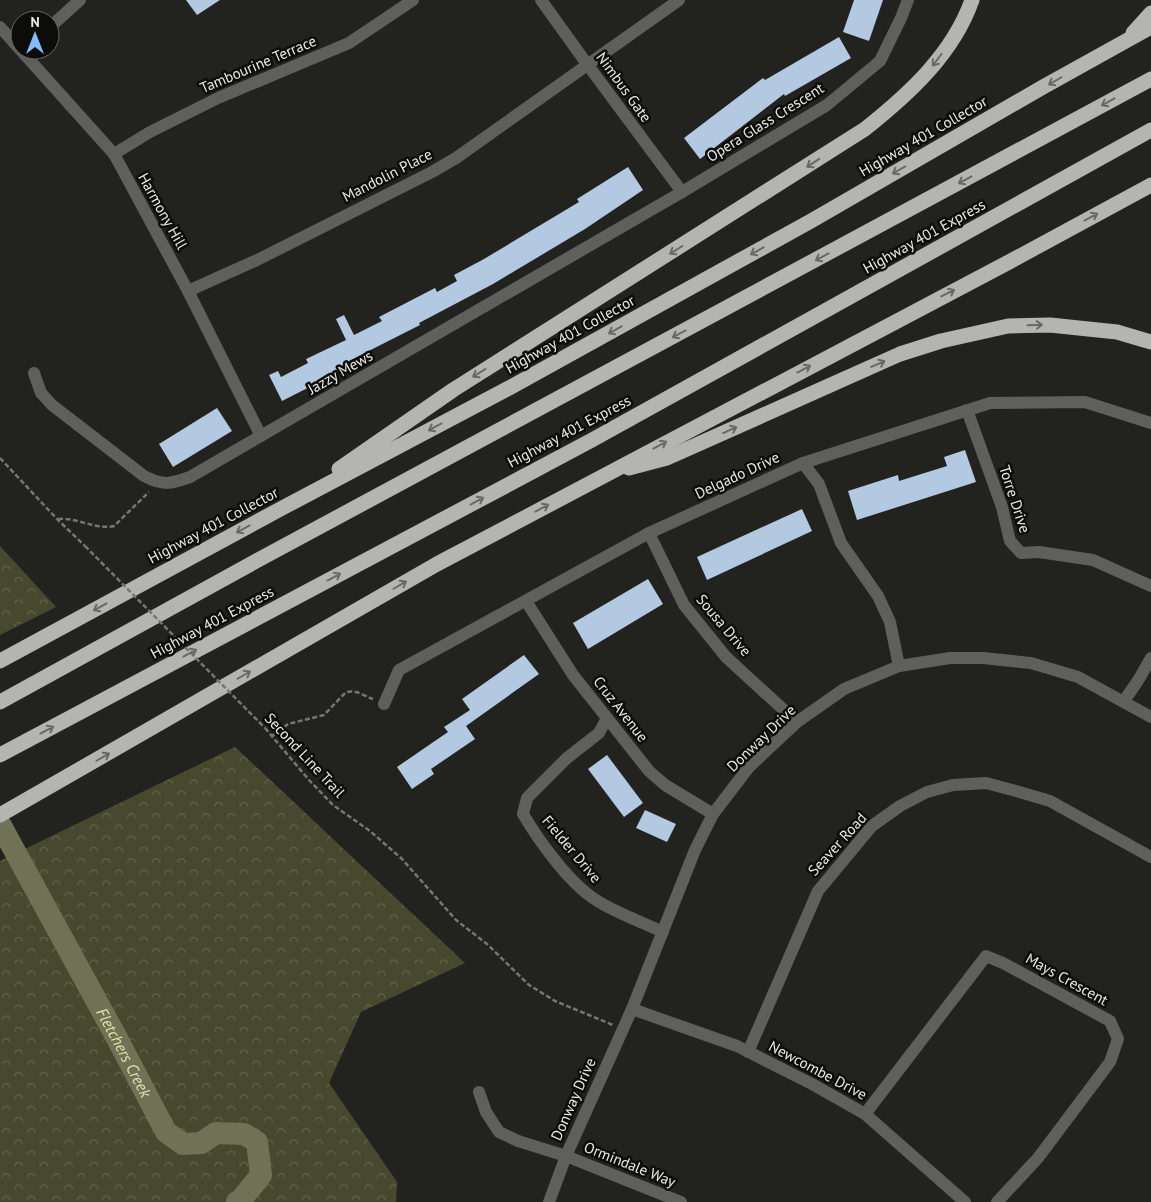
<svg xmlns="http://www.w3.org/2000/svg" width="1151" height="1202" font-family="'PT Sans',sans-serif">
<defs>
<pattern id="forest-crowns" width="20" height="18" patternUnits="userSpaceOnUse" patternTransform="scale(1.25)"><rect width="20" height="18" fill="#47492e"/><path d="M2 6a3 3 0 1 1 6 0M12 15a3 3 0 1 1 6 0" fill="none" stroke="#62634c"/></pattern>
</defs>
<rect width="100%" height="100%" fill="#22221f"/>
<!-- forest -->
<g fill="url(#forest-crowns)">
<path d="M0 546 56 607 0 635Z"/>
<path d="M235 747 465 963 361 1012 329 1083 397 1182 396 1202H0V861Z"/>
</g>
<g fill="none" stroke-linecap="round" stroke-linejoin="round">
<!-- river -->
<path stroke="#707256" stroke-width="22" id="s1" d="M0 824 119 1042 166 1132 183 1144 201 1143 216 1133 244 1134 257 1142 261 1175 240 1201 237 1202"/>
</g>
<!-- building -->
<g fill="#b3c8e1">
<path d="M186 0H220L197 15Z"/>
<path d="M854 0H883L869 41 843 32Z"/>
<path d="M839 37 851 58 785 96 784 94 700 159 684 138 763 78 765 80Z"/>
<path d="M628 167 643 190 585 229 493 284 419 323 420 325 345 363 347 368 282 401 269 375 278 371 281 377 308 363 306 359 346 340 336 319 344 315 354 335 382 321 379 317 435 288 437 292 457 281 454 275 484 259 579 202 577 199Z"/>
<path d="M217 408 232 431 173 467 159 444Z"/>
<path d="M965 450 976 482 857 520 848 491 898 475 899 481 947 466 944 457Z"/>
<path d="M802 509 812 531 707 580 697 557Z"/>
<path d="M648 579 663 604 588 649 573 623Z"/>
<path d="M524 655 539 674 466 726 475 739 431 769 434 774 412 789 397 767 448 732 444 727 470 710 462 699Z"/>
<path d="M607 755 643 803 624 817 588 769Z"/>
<path d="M645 810 676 824 667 842 636 828Z"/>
</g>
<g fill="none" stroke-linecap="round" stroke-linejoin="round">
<!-- path -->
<g stroke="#767674" stroke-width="2.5" stroke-dasharray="5 2.5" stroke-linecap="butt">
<path d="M0 458 57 519 85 546"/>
<path d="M58 519C77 517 95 530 114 526L149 492"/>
<path d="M265 728 309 780 333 805 370 831 402 859 456 920 487 944 529 985 555 1001 613 1025"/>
<path d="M272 736 288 724 324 715 345 693C354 688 364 696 373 699"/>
</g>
<!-- street -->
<g stroke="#5f5f5d" stroke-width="12">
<path d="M541 0 587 64 682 192"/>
<path d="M0 27 114 154 188 291 261 436"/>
<path d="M50 27 80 0"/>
<path d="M114 154 150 132 218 98 349 43 413 0"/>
<path d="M188 291 257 260 432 172 456 158 679 0"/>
<path d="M34 373 41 393 52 405 144 476C163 486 171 484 190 477L682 192 827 105 880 61 901 18 908 0"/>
<path d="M967 410 1002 507 1010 541 1021 553 1039 552 1093 560 1151 586"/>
<path d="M803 463 819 484 841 543 878 596 890 622 899 666"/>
<path d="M649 533 684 605 726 657 797 722"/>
<path d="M526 601 573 675 649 771 665 785 713 814"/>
<path d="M1124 701 1139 679 1151 658"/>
<path d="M384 704 399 670 649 533 803 463 990 403 1085 402 1151 423"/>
<path d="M607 718 599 733 567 758 527 798 523 814C539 841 569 883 596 900 614 912 642 922 663 932"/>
<path d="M632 1009 737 1046 812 1084 865 1114 965 1202"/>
<path d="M748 1052 818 891 872 826 900 806 927 792 953 785 986 783 1016 791 1050 801 1151 857"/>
<path d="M479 1092 486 1112 499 1132 518 1141 566 1156 681 1202"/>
<path d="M865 1114 986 956 1003 963 1110 1021 1118 1039 1110 1062 1038 1158 997 1202"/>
<path d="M549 1202 566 1156 632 1009 695 850 713 814 749 767 797 722 844 689 899 666 950 658H983L1031 663 1078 677 1151 717"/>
</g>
<!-- highway -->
<g stroke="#b4b5b0" stroke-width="15">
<path d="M1133 33 1151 13"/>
<path d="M629 468 667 458 900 354 941 341 1008 326 1050 325 1117 332 1151 342"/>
<path d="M339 469 453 390 865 129C909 94 953 54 972 0"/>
<path d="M0 661 286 506 509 388 811 221 1043 87 1151 27"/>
<path d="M0 702 258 560 1151 79"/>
<path d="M0 755 592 440 1151 130"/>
<path d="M0 815 437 564 1009 262 1151 185"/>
</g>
<!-- path-bridge -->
<path stroke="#767674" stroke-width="2.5" stroke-dasharray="5 2.5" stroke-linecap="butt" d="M85 546 265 728"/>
</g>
<!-- one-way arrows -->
<defs><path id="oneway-shaft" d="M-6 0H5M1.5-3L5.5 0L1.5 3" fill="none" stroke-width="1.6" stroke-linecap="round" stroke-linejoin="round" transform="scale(1.25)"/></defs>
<g stroke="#686965">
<use href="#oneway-shaft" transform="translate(937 60) rotate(127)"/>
<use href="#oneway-shaft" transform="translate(1055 81) rotate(150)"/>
<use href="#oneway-shaft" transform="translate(1108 102) rotate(151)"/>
<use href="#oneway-shaft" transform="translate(813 163) rotate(147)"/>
<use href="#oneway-shaft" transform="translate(899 170) rotate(150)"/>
<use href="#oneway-shaft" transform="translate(965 180) rotate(152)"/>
<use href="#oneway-shaft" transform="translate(1091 217) rotate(-28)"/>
<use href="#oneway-shaft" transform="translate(676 250) rotate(148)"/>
<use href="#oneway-shaft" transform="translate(757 251) rotate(151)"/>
<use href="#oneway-shaft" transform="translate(822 257) rotate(152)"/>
<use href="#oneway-shaft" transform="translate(948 293) rotate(-27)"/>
<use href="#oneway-shaft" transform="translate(1035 325) rotate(-2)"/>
<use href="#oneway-shaft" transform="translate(615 330) rotate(151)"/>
<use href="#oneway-shaft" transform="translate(679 334) rotate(152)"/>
<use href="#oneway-shaft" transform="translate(878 364) rotate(-23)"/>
<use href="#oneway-shaft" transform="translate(804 369) rotate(-28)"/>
<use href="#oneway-shaft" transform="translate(479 373) rotate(148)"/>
<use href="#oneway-shaft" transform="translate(435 427) rotate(152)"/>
<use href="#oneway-shaft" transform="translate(730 430) rotate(-24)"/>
<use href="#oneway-shaft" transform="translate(660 445) rotate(-28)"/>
<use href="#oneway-shaft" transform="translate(477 501) rotate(-28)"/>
<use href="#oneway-shaft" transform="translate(542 508) rotate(-28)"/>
<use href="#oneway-shaft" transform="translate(243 529) rotate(151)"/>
<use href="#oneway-shaft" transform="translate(334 577) rotate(-28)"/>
<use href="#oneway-shaft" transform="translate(400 585) rotate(-30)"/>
<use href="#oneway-shaft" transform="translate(100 607) rotate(151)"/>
<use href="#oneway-shaft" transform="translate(190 653) rotate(-28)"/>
<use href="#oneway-shaft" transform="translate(244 675) rotate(-30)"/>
<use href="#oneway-shaft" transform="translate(47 730) rotate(-28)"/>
<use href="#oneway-shaft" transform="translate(103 757) rotate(-30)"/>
</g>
<g text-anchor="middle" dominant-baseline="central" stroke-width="5" stroke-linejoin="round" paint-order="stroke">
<!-- street labels -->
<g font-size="15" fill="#eaeae8" stroke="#0c0c0a">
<text transform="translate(258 64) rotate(-23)">Tambourine Terrace</text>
<text transform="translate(624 87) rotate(54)">Nimbus Gate</text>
<text transform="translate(765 122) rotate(-32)">Opera Glass Crescent</text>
<text transform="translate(923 136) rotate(-30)">Highway 401 Collector</text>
<text transform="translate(387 175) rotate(-27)">Mandolin Place</text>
<text transform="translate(163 211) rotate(61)">Harmony Hill</text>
<text transform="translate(924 236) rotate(-29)">Highway 401 Express</text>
<text transform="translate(570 334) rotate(-29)">Highway 401 Collector</text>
<text transform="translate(340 372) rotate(-30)">Jazzy Mews</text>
<text transform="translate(569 431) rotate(-28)">Highway 401 Express</text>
<text transform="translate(737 475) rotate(-25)">Delgado Drive</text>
<text transform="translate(1015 499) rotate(72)">Torre Drive</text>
<text transform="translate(213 525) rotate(-28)">Highway 401 Collector</text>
<text transform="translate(212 622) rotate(-28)">Highway 401 Express</text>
<text transform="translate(724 625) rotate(50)">Sousa Drive</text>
<text transform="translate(621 709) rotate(52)">Cruz Avenue</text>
<text transform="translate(761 738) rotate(-44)">Donway Drive</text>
<text transform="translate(305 755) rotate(47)">Second Line Trail</text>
<text transform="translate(837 844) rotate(-48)">Seaver Road</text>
<text transform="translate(572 849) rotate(50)">Fielder Drive</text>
<text transform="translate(1067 979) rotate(29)">Mays Crescent</text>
<text transform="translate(818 1070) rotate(28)">Newcombe Drive</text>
<text transform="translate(573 1099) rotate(-66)">Donway Drive</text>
<text transform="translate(630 1164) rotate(22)">Ormindale Way</text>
</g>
<!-- water labels -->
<g font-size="16" font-style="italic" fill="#e0e4ad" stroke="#0c0c0a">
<text stroke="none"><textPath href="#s1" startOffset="260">Fletchers Creek</textPath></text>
</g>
</g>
<!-- north arrow -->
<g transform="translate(35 35)"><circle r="24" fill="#0c0c0a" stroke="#656563"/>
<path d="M0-4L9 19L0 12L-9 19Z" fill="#84bcfb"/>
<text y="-8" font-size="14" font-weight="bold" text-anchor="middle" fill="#eaeae8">N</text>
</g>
</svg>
